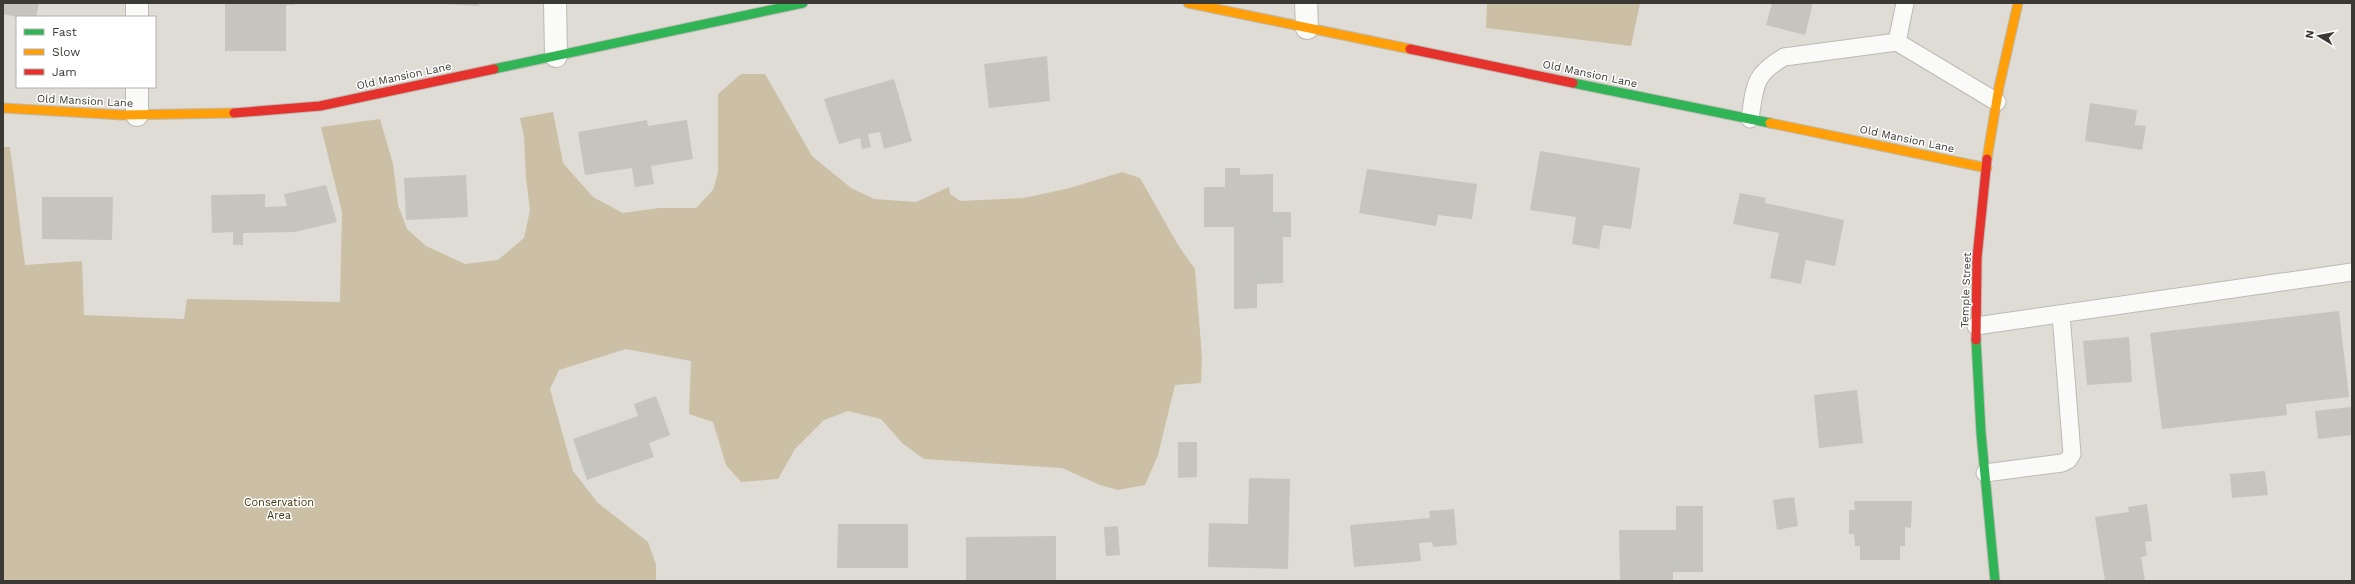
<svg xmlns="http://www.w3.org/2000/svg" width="2355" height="584" font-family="'Work Sans',sans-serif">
<rect width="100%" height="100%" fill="#dedcd5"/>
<!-- forest -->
<g fill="#cbc0a5">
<path d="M1487 3H1640L1631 46 1486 28Z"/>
<path d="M741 74H765L812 156 851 188 874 199 916 202 949 187 950 194 960 201 1024 198 1070 188 1122 172 1140 178 1178 245 1195 269 1202 358 1201 383 1175 385 1158 455 1145 485 1118 490 1100 485 1062 468 924 459 902 443 881 419 848 411 824 420 795 449 778 479 741 482 726 465 713 422 689 414 691 361 626 349 559 370 550 389 573 471 598 503 648 542 656 564V581H3V147H10L25 265 82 261 84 315 184 319 187 299 340 302 342 212 321 127 380 119 393 164 398 205 407 229 426 246 465 264 498 260 524 238 530 210 526 178 524 136 520 118 553 112 563 163 593 197 623 213 659 208H696L713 190 718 172V94Z"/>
</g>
<!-- building -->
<g fill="#c6c4be">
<path d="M3 3H39L36 17H17L3 14Z"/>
<path d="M225 3H295V5H286V51H225Z"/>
<path d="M427 3H479V6Z"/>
<path d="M1772 3H1813L1805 35 1766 25Z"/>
<path d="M1047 56 1050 101 989 108 984 64Z"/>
<path d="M894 79 912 141 884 149 880 132 868 134 871 147 862 149 860 138 839 144 824 99Z"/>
<path d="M2090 103 2137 110 2135 125 2146 126 2142 150 2085 141Z"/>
<path d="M647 120 648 126 687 120 693 159 651 166 654 184 635 187 632 168 585 175 578 132Z"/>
<path d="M1540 151 1640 168 1631 229 1603 225 1599 249 1572 244 1576 217 1530 210Z"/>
<path d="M1225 168H1240V175L1273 174V212H1291V237H1283V283L1257 284V308L1234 309V227H1204V187H1225Z"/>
<path d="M1367 169 1477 184 1472 219 1438 215 1436 226 1359 213Z"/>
<path d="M466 175 468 217 406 220 404 178Z"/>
<path d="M326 185 337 222 295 232 243 233V245H233V232L212 233 211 195 265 194V207L287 206 284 194Z"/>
<path d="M1740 193 1766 198 1765 203 1844 220 1835 266 1806 260 1801 284 1770 278 1779 233 1733 224Z"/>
<path d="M42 197H113L112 240 42 239Z"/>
<path d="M2339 311 2349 397 2286 404 2287 415 2162 429 2150 333Z"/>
<path d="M2129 337 2132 382 2087 385 2083 341Z"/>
<path d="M1857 390 1863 443 1819 448 1814 395Z"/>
<path d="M656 396 670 435 649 443 654 457 587 480 573 439 638 416 634 404Z"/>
<path d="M2351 407 2352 435 2318 439 2315 411Z"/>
<path d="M1178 442H1197V477L1178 478Z"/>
<path d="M2265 471 2268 495 2232 498 2230 474Z"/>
<path d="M1249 478 1290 479 1288 569 1208 567 1209 523 1248 524Z"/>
<path d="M1794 497 1798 526 1777 530 1773 500Z"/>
<path d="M1854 501H1912L1911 528 1905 527V546H1900V560H1860V546H1855L1854 534H1849V510H1855Z"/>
<path d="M2147 504 2152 541 2145 542 2147 556 2141 557 2145 581H2105L2095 517 2129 512 2128 507Z"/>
<path d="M1676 506H1703V572H1673V581H1620L1619 530H1676Z"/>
<path d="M1454 509 1457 545 1433 547 1432 542 1419 543 1421 561 1354 567 1350 525 1430 518 1429 511Z"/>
<path d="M838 524H908V568H837Z"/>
<path d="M1118 526 1120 555 1106 556 1104 527Z"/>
<path d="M1056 536V581H966V537Z"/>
</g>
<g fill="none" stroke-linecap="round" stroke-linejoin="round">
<defs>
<g id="lane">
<path d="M1905 3 1897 42 1997 102"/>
<path d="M1750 119C1755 86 1753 75 1784 57L1897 42"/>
<path d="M1976 326 2352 272"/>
<path d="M1985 473 2062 463 2068 460 2072 454 2061 314"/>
</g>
<g id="street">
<path d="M137 3V17"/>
<path d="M555 3 556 56"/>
<path d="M1306 3 1307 28"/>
<path d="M137 87V115"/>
</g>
<g id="fast">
<path d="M494 69 803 3"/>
<path d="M1573 83 1770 123"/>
<path d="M1976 340 1981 433 1995 581"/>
</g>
<g id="slow">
<path d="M1188 3 1410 49"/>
<path d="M3 108 122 115 234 113"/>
<path d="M1770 123 1987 168"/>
<path d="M1987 159 1999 87 2018 3"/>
</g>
<g id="jam">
<path d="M1410 49 1573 83"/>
<path d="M234 113 320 106 494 69"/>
<path d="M1976 340 1977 258 1987 159"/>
</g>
</defs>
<!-- lane casing -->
<use href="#lane" stroke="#bcbab4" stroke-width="19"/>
<!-- street casing -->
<use href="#street" stroke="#bcbab4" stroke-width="24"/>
<!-- fast casing -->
<use href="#fast" stroke="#bcbab4" stroke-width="11"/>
<!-- slow casing -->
<use href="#slow" stroke="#bcbab4" stroke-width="11"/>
<!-- jam casing -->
<use href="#jam" stroke="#bcbab4" stroke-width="11"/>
<!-- lane -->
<use href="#lane" stroke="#fafaf9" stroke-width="17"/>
<!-- street -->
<use href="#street" stroke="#fafaf9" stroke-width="22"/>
<!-- fast -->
<use href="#fast" stroke="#30b455" stroke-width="9"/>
<!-- slow -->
<use href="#slow" stroke="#ff9f0a" stroke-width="9"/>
<!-- jam -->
<use href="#jam" stroke="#e5322d" stroke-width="9"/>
</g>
<g text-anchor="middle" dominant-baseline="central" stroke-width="3" stroke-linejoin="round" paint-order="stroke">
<!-- street labels -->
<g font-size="11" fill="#3b3934" stroke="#fff">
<text transform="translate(1590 74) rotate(12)">Old Mansion Lane</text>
<text transform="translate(404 76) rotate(-12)">Old Mansion Lane</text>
<text transform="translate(85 101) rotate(3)">Old Mansion Lane</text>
<text transform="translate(1907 139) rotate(12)">Old Mansion Lane</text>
<text transform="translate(1966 290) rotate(-88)">Temple Street</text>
</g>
<!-- park labels -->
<g font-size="11" fill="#41340e" stroke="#fff">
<text x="279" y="502">Conservation<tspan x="279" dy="13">Area</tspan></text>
</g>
</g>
<!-- border -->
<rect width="2355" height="584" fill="none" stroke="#3b3934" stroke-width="8"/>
<!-- legend -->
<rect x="16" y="16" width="140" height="72" fill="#ffffff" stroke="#b1b0ae"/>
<rect x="24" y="29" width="20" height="6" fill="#30b455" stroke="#b1b0ae"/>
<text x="52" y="36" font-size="12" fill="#3b3934">Fast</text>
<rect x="24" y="49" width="20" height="6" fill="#ff9f0a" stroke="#b1b0ae"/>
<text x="52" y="56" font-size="12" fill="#3b3934">Slow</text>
<rect x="24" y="69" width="20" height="6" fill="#e5322d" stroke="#b1b0ae"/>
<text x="52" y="76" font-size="12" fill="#3b3934">Jam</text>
<!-- north arrow -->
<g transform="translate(2319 36) rotate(280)" stroke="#ffffff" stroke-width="3" paint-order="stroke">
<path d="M0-3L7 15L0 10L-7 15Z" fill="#3b3934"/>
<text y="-6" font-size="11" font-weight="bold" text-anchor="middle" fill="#3b3934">N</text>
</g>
</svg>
